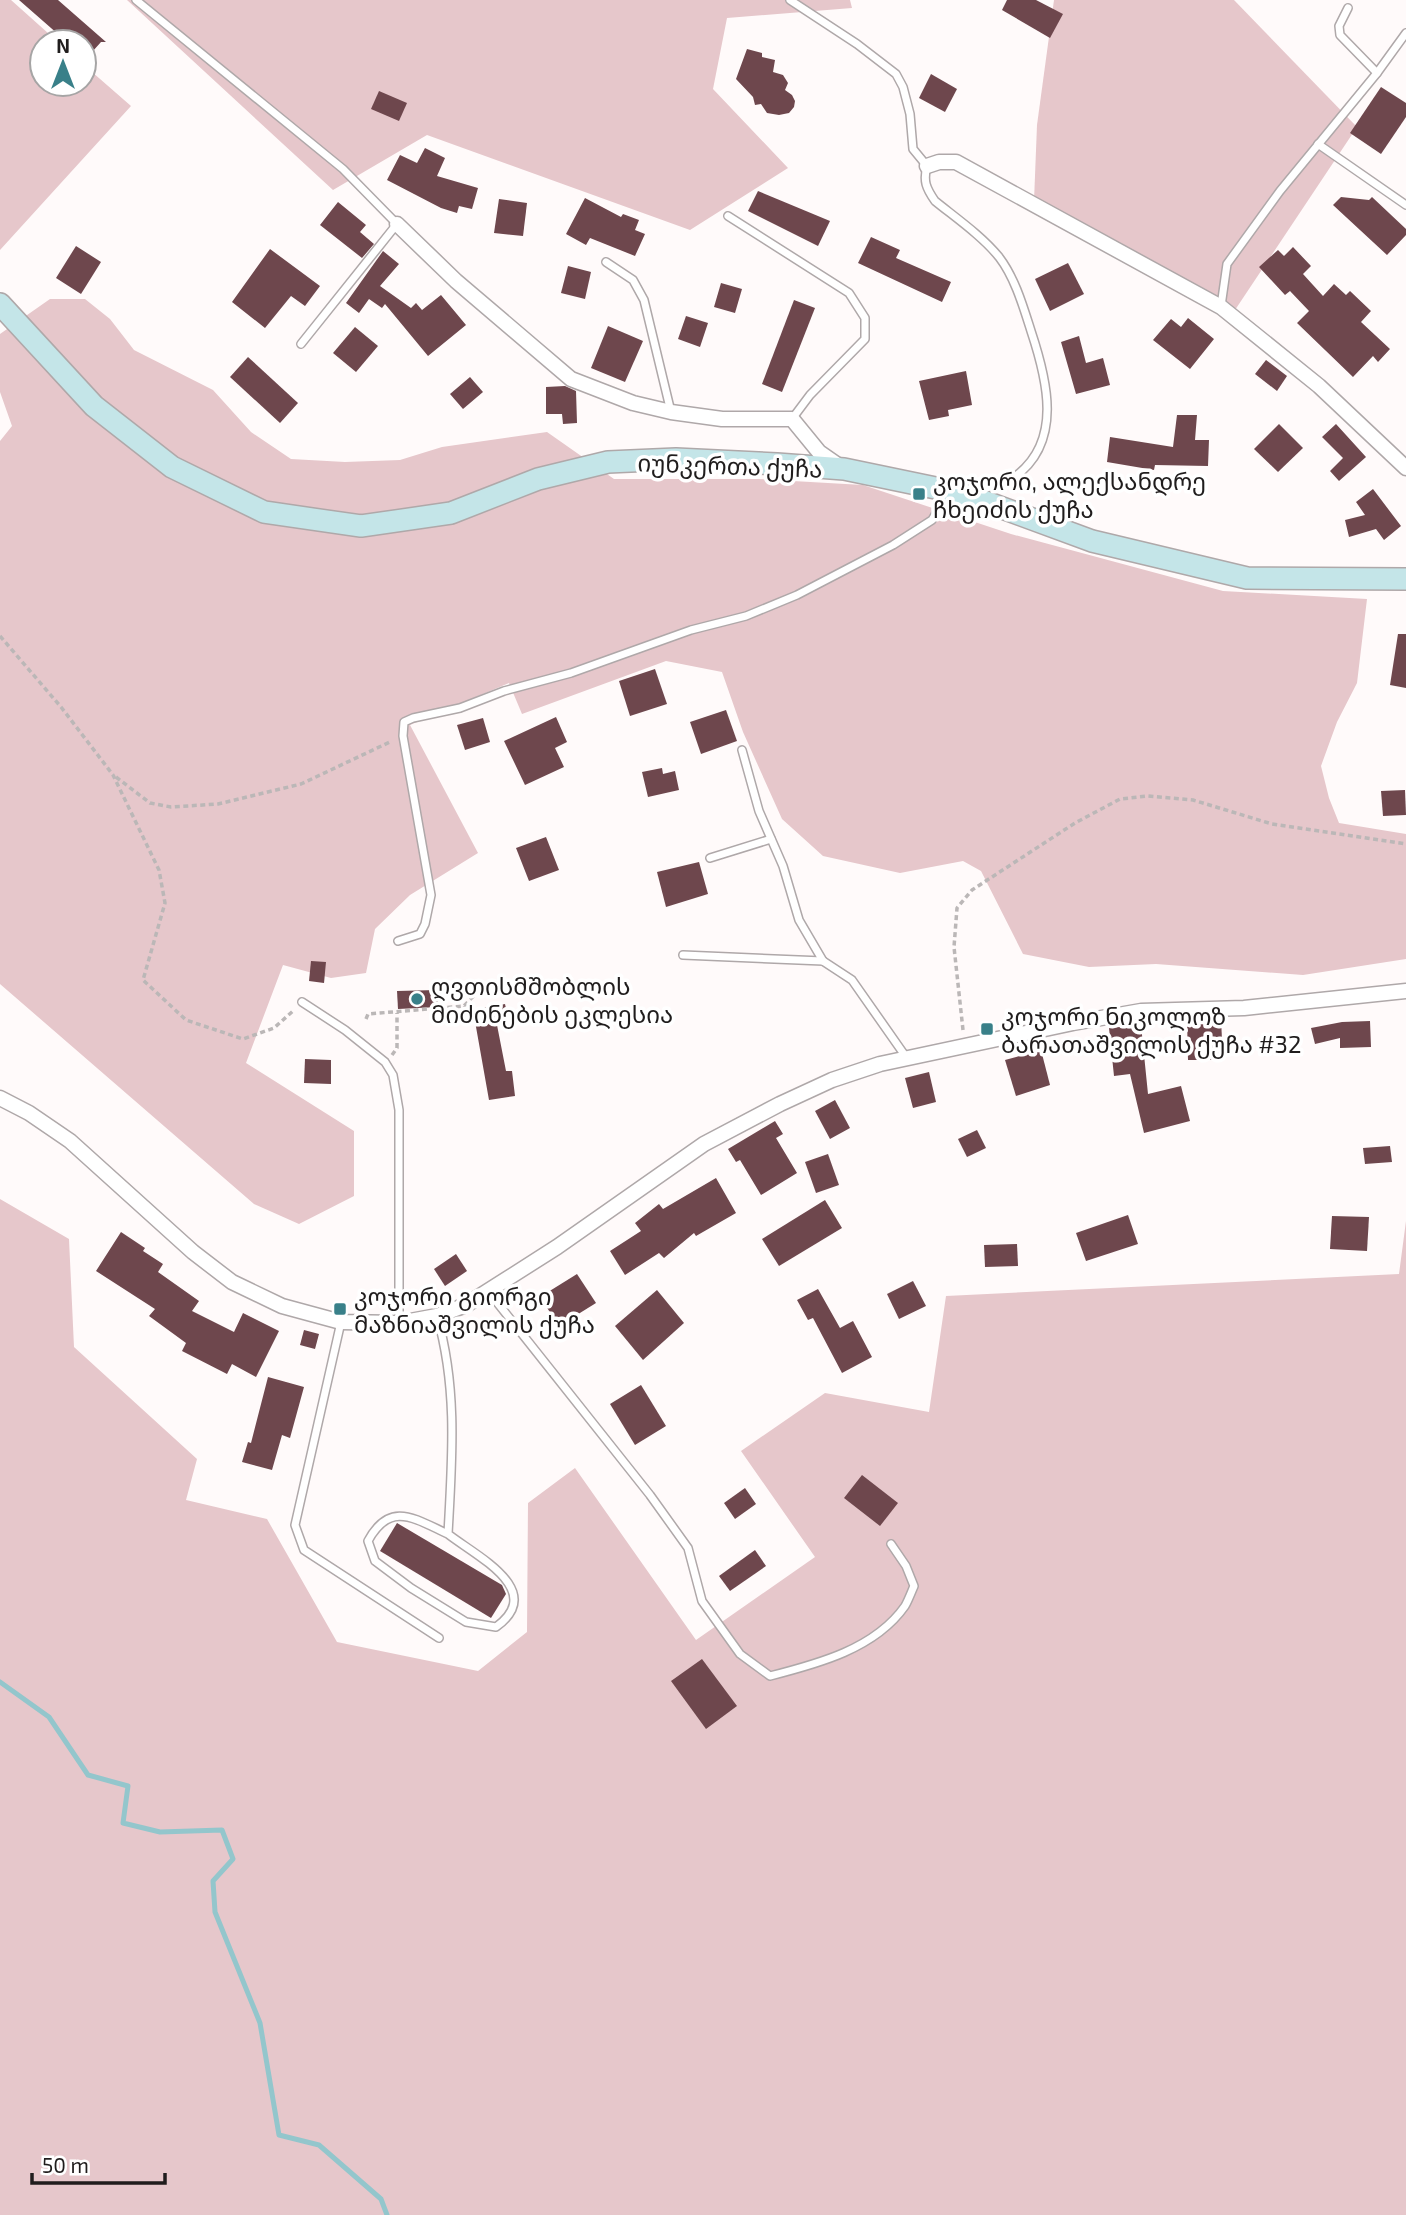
<svg xmlns="http://www.w3.org/2000/svg" width="1406" height="2215" font-family="'Exo 2','Noto Sans Georgian',sans-serif">
<rect width="100%" height="100%" fill="#fffafa"/>
<!-- green -->
<g fill="#e6c7cb">
<path d="M0 0H11L58 42H42V84H84V65L131 106 0 250Z"/>
<path d="M127 0H850L852 8 727 18 713 89 788 168 690 230 427 135 333 190Z"/>
<path d="M1054 0H1234L1357 127 1233 313 1034 201 1037 125Z"/>
<path d="M50 299H85L110 319 134 350 213 390 251 432 291 459 345 462 400 460 442 447 547 432 614 479H758L863 485 1011 534 1223 591 1367 599 1357 683 1337 722 1321 766 1329 798 1339 823 1406 834V959L1303 975 1156 964 1089 967 1023 954 981 871 963 861 900 873 823 856 782 819 743 732 722 672 666 661 522 714 509 683 410 725 478 853 410 895 375 929 366 973 331 978 283 965 246 1063 354 1131V1196L299 1224 254 1204 0 984V441L12 426 0 392V334Z"/>
<path d="M0 1199 69 1239 74 1347 197 1459 186 1500 267 1519 337 1642 478 1671 527 1632 528 1503 575 1468 696 1640 815 1557 741 1451 825 1393 929 1412 946 1296 1399 1274 1406 1221V2215H0Z"/>
</g>
<g fill="none" stroke-linecap="round" stroke-linejoin="round">
<!-- stream -->
<path stroke="#93c6cc" stroke-width="5" d="M0 1682 49 1717 88 1775 128 1786 123 1823 160 1832 222 1830 233 1859 213 1881 215 1912 260 2023 279 2135 319 2145 381 2199 387 2215"/>
</g>
<!-- building -->
<g fill="#6e474d">
<path d="M19 0H58L106 42H101L84 61V42H67Z"/>
<path d="M1007 0H1036L1063 14 1050 38 1002 10Z"/>
<path d="M747 49 762 53V57L775 60 773 72 783 75 788 83 785 90 792 95 795 101 794 107 789 113 779 115 767 113 761 104 755 105 753 97 736 79Z"/>
<path d="M931 74 957 89 945 112 919 98Z"/>
<path d="M1381 87 1406 103V117L1381 154 1350 133Z"/>
<path d="M379 91 407 103 399 121 371 109Z"/>
<path d="M425 148 445 158 437 176 478 188 472 209 459 206 457 213 441 208 387 180 400 155 417 163Z"/>
<path d="M758 191 830 221 818 246 748 211Z"/>
<path d="M1341 197 1369 200 1372 197 1406 229V235L1387 255 1333 205Z"/>
<path d="M585 198 621 217 623 214 639 220 635 230 645 234 635 256 590 238 586 245 566 234Z"/>
<path d="M499 199 527 203 523 236 494 233Z"/>
<path d="M338 202 366 225 360 232 374 244 362 258 320 225Z"/>
<path d="M871 237 900 250 896 258 951 282 942 302 858 263Z"/>
<path d="M76 246 101 262 81 294 56 278Z"/>
<path d="M1293 247 1311 266 1303 274 1323 296 1334 284 1346 295 1350 291 1371 311 1361 322 1390 349 1378 362 1373 356 1353 377 1297 323 1309 311 1290 291 1285 295 1259 267 1278 250 1284 256Z"/>
<path d="M270 249 320 286 305 306 291 296 265 328 232 302Z"/>
<path d="M383 251 399 264 380 286 411 308 416 303 422 310 441 295 466 325 428 356 385 304 382 308 369 299 359 313 346 303Z"/>
<path d="M1068 263 1084 294 1050 311 1035 279Z"/>
<path d="M568 266 591 272 585 299 561 293Z"/>
<path d="M721 283 742 289 735 313 714 307Z"/>
<path d="M794 300 815 308 782 392 762 384Z"/>
<path d="M686 316 708 323 700 347 678 339Z"/>
<path d="M1188 318 1214 339 1190 369 1153 340 1171 319 1181 327Z"/>
<path d="M608 326 643 341 625 382 591 368Z"/>
<path d="M355 327 378 346 356 372 333 353Z"/>
<path d="M1079 336 1086 363 1103 358 1110 385 1076 394 1061 342Z"/>
<path d="M248 357 298 403 280 423 230 377Z"/>
<path d="M1266 360 1287 376 1277 391 1255 374Z"/>
<path d="M966 371 972 405 948 410 949 416 929 420 919 381Z"/>
<path d="M470 377 483 392 463 409 450 394Z"/>
<path d="M565 386 576 391 577 423 563 424 562 414H546V387Z"/>
<path d="M1177 415H1197L1195 440H1209L1208 466 1155 465 1154 470 1107 462 1110 437 1173 447Z"/>
<path d="M1279 424 1303 448 1278 472 1254 449Z"/>
<path d="M1336 424 1366 457 1339 481 1330 471 1343 458 1322 437Z"/>
<path d="M1373 489 1401 526 1384 540 1376 529 1349 537 1345 520 1365 515 1356 502Z"/>
<path d="M1398 634H1406V688L1390 685Z"/>
<path d="M655 669 667 704 630 716 619 681Z"/>
<path d="M726 710 737 741 701 754 690 722Z"/>
<path d="M556 717 567 742 555 748 564 767 525 785 504 741Z"/>
<path d="M483 718 490 742 465 750 457 725Z"/>
<path d="M662 768 663 774 675 771 679 790 648 797 642 772Z"/>
<path d="M1405 790 1406 815 1383 816 1381 791Z"/>
<path d="M546 837 559 870 529 881 516 848Z"/>
<path d="M699 862 708 894 666 907 657 872Z"/>
<path d="M311 961 326 962 324 983 309 981Z"/>
<path d="M437 990 438 1007 398 1009 397 991Z"/>
<path d="M505 1004 509 1022 497 1025 506 1071H512L515 1096 489 1100 473 1010Z"/>
<path d="M1221 1019 1223 1060H1188L1187 1020Z"/>
<path d="M1370 1021 1371 1047 1340 1048V1038L1315 1044 1311 1028 1342 1022Z"/>
<path d="M1141 1025 1148 1094 1181 1086 1190 1121 1144 1133 1130 1074 1114 1076 1109 1028Z"/>
<path d="M1041 1050 1050 1085 1016 1096 1005 1060Z"/>
<path d="M305 1059 331 1060V1084L304 1083Z"/>
<path d="M929 1072 936 1102 913 1108 905 1078Z"/>
<path d="M835 1100 850 1128 830 1139 815 1111Z"/>
<path d="M775 1121 783 1134 776 1138 797 1173 761 1195 740 1160 736 1162 728 1149Z"/>
<path d="M977 1130 986 1148 967 1157 958 1139Z"/>
<path d="M1390 1146 1392 1162 1365 1164 1363 1148Z"/>
<path d="M828 1154 839 1185 816 1193 805 1162Z"/>
<path d="M716 1178 736 1213 696 1236 694 1233 664 1258 659 1253 625 1275 610 1251 641 1231 635 1223 659 1204 663 1209Z"/>
<path d="M825 1200 842 1228 779 1266 762 1239Z"/>
<path d="M1128 1215 1138 1244 1086 1261 1076 1233Z"/>
<path d="M1332 1216 1369 1217 1367 1251 1330 1249Z"/>
<path d="M121 1232 145 1248 143 1251 163 1264 158 1272 199 1301 192 1311 234 1332 243 1313 279 1331 256 1377 232 1364 227 1374 182 1351 186 1343 149 1316 155 1309 96 1271Z"/>
<path d="M1017 1244 1018 1266 985 1267 984 1245Z"/>
<path d="M456 1254 467 1271 445 1286 434 1269Z"/>
<path d="M577 1274 596 1303 559 1326 540 1297Z"/>
<path d="M913 1281 926 1306 899 1319 887 1294Z"/>
<path d="M818 1289 840 1328 853 1321 872 1357 842 1373 813 1318 808 1320 797 1300Z"/>
<path d="M657 1290 684 1323 643 1360 615 1326Z"/>
<path d="M304 1330 319 1334 315 1349 300 1345Z"/>
<path d="M268 1377 304 1387 290 1438 282 1435 272 1470 242 1462 248 1442 251 1443Z"/>
<path d="M641 1385 666 1426 635 1445 610 1404Z"/>
<path d="M862 1475 898 1503 880 1526 844 1498Z"/>
<path d="M745 1488 756 1504 735 1519 724 1503Z"/>
<path d="M397 1523 502 1585 506 1594 491 1618 380 1551Z"/>
<path d="M755 1550 766 1566 730 1591 719 1576Z"/>
<path d="M702 1659 737 1706 706 1729 671 1681Z"/>
</g>
<g fill="none" stroke-linecap="round" stroke-linejoin="round">
<defs>
<g id="service">
<path d="M136 0 343 169 397 224 301 344"/>
<path d="M790 0 857 44 896 74 903 87 910 114 913 149 927 166C923 181 926 188 935 201 956 218 982 236 999 257 1015 278 1023 306 1031 331 1047 379 1064 443 1013 478 1002 485 985 488 973 492"/>
<path d="M1348 8 1339 26 1340 35 1377 73"/>
<path d="M1318 144 1406 205"/>
<path d="M728 216 849 293 865 318V339L810 395 792 419"/>
<path d="M606 262 633 280 644 300 671 412"/>
<path d="M1221 306 1227 264 1280 191 1377 73 1406 33"/>
<path d="M742 750 759 811 783 866 799 920 823 961"/>
<path d="M710 858 771 839"/>
<path d="M398 941 420 934 425 924 431 895 403 736 404 722 413 718 460 708 504 691 571 673 691 630 746 616 797 595 893 545 932 520 948 493"/>
<path d="M683 955 823 961 852 980 906 1057"/>
<path d="M302 1002 345 1030 385 1062 393 1075 399 1110V1322"/>
<path d="M488 1291 650 1495 688 1548 702 1601 740 1654 770 1676C817 1664 875 1649 905 1606 908 1601 911 1593 914 1586L906 1566 891 1544"/>
<path d="M437 1316C458 1389 452 1460 448 1534 476 1556 547 1590 496 1627L466 1622 411 1588 375 1561 368 1541C390 1500 415 1519 448 1534"/>
<path d="M341 1322 295 1525 304 1550 439 1638"/>
</g>
<g id="minor">
<path d="M927 166 939 162H956L1221 307 1319 386 1406 468"/>
<path d="M397 224 456 281 571 379 633 403 671 412 722 419H792L819 452 842 468"/>
<path d="M0 1098 29 1113 70 1141 193 1252 232 1282 282 1306 341 1322 399 1323 437 1316 466 1305 557 1247 704 1144 780 1104 832 1080 880 1064 1073 1023 1141 1011 1244 1008 1406 991"/>
</g>
<path id="secondary" d="M0 304 94 406 172 467 264 512 361 526 451 513 538 479 608 462 676 459 777 464 844 469 950 491 986 502 1092 541 1247 578 1406 579"/>
</defs>
<!-- service casing -->
<use href="#service" stroke="#afa8a9" stroke-width="10"/>
<!-- minor casing -->
<use href="#minor" stroke="#afa8a9" stroke-width="17"/>
<!-- secondary casing -->
<use href="#secondary" stroke="#afa8a9" stroke-width="24"/>
<!-- path -->
<g stroke="#bbb7b7" stroke-width="3.5" stroke-dasharray="5 3.5" stroke-linecap="butt">
<path d="M0 636 61 707 113 775 159 870 165 903 143 980 186 1020 243 1039 274 1028 293 1011"/>
<path d="M116 777 150 803 171 807 218 804 301 784 392 741"/>
<path d="M464 1006 475 1021"/>
<path d="M366 1019 368 1014 464 1006 486 983"/>
<path d="M963 1030 954 947 957 908 972 890 1075 823 1120 799 1148 796 1193 800 1272 824 1406 844"/>
<path d="M392 1055 397 1048V1013"/>
</g>
<!-- service -->
<use href="#service" stroke="#fff" stroke-width="7"/>
<!-- minor -->
<use href="#minor" stroke="#fff" stroke-width="14"/>
<!-- secondary -->
<use href="#secondary" stroke="#c4e5e8" stroke-width="21"/>
</g>
<!-- markers -->
<g fill="#398089" stroke="#fff" stroke-width="2.5">
<rect x="912" y="487" width="14" height="14" rx="3.5"/>
<circle cx="417" cy="999" r="7"/>
<rect x="980" y="1022" width="14" height="14" rx="3.5"/>
<rect x="333" y="1302" width="14" height="14" rx="3.5"/>
</g>
<g text-anchor="middle" dominant-baseline="central" stroke-width="7" stroke-linejoin="round" paint-order="stroke">
<!-- street labels -->
<g font-size="24" fill="#201d1d" stroke="#fff">
<text transform="translate(730 465) rotate(2)">იუნკერთა ქუჩა</text>
</g>
<!-- poi labels -->
<g font-size="24" fill="#201d1d" stroke="#fff" text-anchor="start">
<text x="933" y="480">კოჯორი, ალექსანდრე<tspan x="933" dy="28">ჩხეიძის ქუჩა</tspan></text>
<text x="431" y="985">ღვთისმშობლის<tspan x="431" dy="28">მიძინების ეკლესია</tspan></text>
<text x="1001" y="1015">კოჯორი ნიკოლოზ<tspan x="1001" dy="28">ბარათაშვილის ქუჩა #32</tspan></text>
<text x="354" y="1295">კოჯორი გიორგი<tspan x="354" dy="28">მაზნიაშვილის ქუჩა</tspan></text>
</g>
</g>
<!-- north arrow -->
<g transform="translate(63 63)"><circle r="33" fill="#ffffff" stroke="#a6a5a5" stroke-width="2"/>
<path d="M0-5L12 26L0 18L-12 26Z" fill="#398089"/>
<text y="-10" font-size="19" font-weight="bold" text-anchor="middle" fill="#201d1d">N</text>
</g>
<!-- scale -->
<path d="M32 2173v10h133v-10" fill="none" stroke="#201d1d" stroke-width="3.5"/>
<text x="42" y="2173" font-size="21" fill="#201d1d" stroke="#ffffff" stroke-width="5" paint-order="stroke">50 m</text>
</svg>
